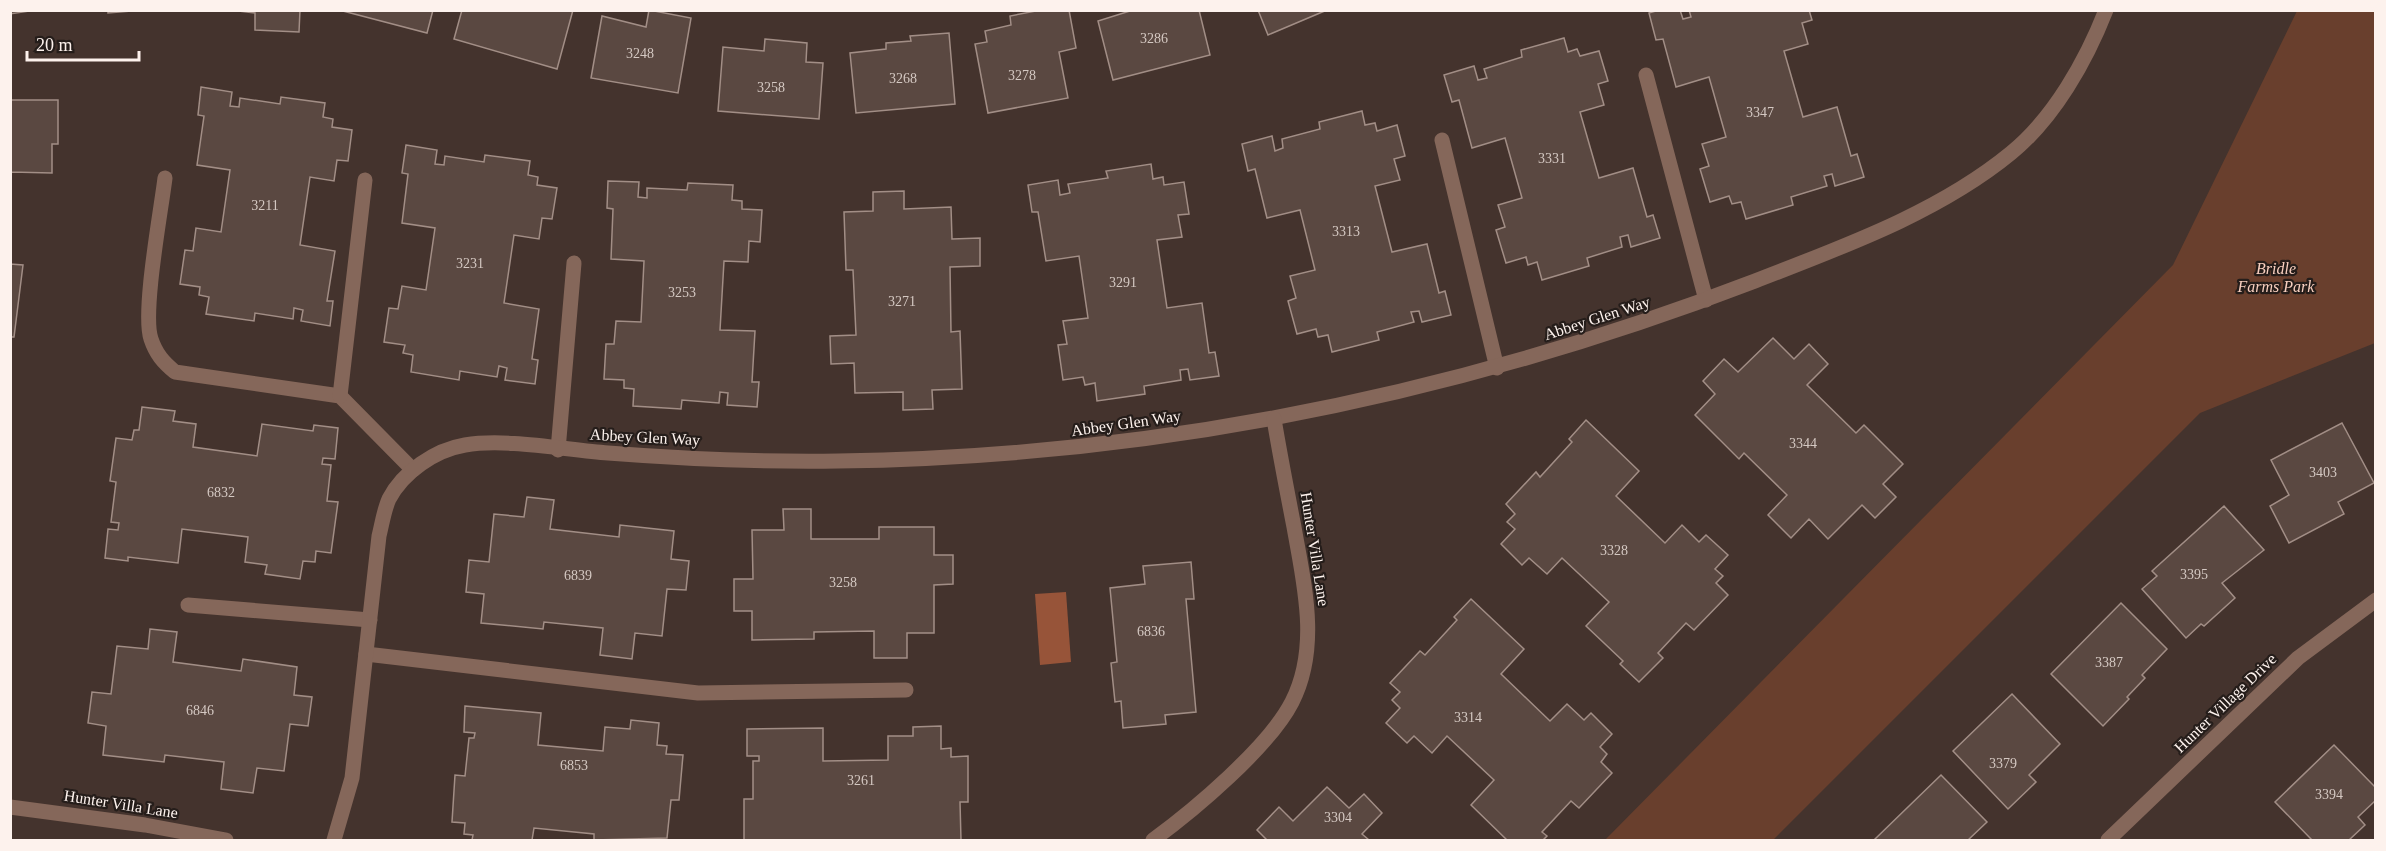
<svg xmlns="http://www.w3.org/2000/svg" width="2386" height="851" font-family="Georgia,serif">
<rect width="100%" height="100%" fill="#44332d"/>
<!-- green -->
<path fill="#693f2d" d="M2297 11H2375V343L2200 413 1773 840H1605L2173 265Z"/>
<!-- water -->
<path fill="#975439" d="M1066 592 1071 662 1040 665 1035 594Z"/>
<!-- building -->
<g fill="#5a4841" stroke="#a28e86" stroke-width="1.5">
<path d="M10 10H36L10 14Z"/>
<path d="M108 10H144L108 13Z"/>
<path d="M230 10H300L299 32 255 30V13Z"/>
<path d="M339 10H433L427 33Z"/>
<path d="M462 10H573L557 69 454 39Z"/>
<path d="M649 10 691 18 678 93 591 78 602 16 646 27Z"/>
<path d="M1041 10H1069L1076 48 1059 52 1068 98 988 113 975 44 987 42 985 31 1011 25 1010 16Z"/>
<path d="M1133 10H1199L1210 55 1113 80 1098 21Z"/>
<path d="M1258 10H1327L1268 35Z"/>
<path d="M1659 10H1680L1683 19 1691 17 1689 10H1809L1812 20 1802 23 1808 44 1784 51 1803 117 1837 107 1851 156 1857 154 1864 177 1835 186 1832 174 1824 176 1827 186 1791 197 1793 205 1746 219 1741 202 1732 204 1729 196 1710 202 1700 169 1709 166 1702 144 1726 137 1709 77 1676 87 1663 39 1656 40 1649 13Z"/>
<path d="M949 33 955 104 856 113 850 53 886 49V43L911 41 910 36Z"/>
<path d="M1564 38 1568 52 1577 49 1580 56 1599 51 1608 81 1598 84 1604 105 1580 112 1599 178 1633 168 1647 217 1653 215 1660 238 1631 247 1628 235 1620 237 1622 247 1587 258 1589 266 1542 280 1537 262 1528 265 1526 257 1506 263 1496 230 1505 227 1498 205 1522 198 1505 138 1472 148 1459 100 1452 102 1444 75 1474 66 1478 80 1487 78 1484 69 1522 57 1521 50Z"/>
<path d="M765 39 807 43 806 62 823 63 819 119 718 111 723 47 764 51Z"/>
<path d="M201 87 232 92 230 106 239 107 240 98 280 104 281 97 325 103 323 117 333 119 332 127 352 130 348 161 337 160 334 181 310 177 300 245 335 251 327 301H333L330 326 301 321 303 310 294 308 293 319 255 313 254 321 206 314 209 297 199 295 200 287 180 284 185 250 193 251 196 228 221 232 230 170 197 165 204 116 198 115Z"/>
<path d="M10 100H58V144H52V173L11 172V192Z"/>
<path d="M1362 111 1365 125 1375 123 1377 131 1397 125 1405 156 1394 159 1400 180 1375 186 1392 252 1427 244 1439 293 1445 291 1451 315 1422 322 1419 311 1411 312 1414 322 1377 332 1379 340 1332 352 1328 335 1318 337 1316 329 1297 334 1288 301 1296 298 1290 276 1315 270 1300 210 1267 218 1255 169 1248 171 1242 144 1272 136 1275 151 1283 148 1282 139 1320 129 1319 122Z"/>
<path d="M406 145 437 150 435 164 444 165 445 156 484 162 485 155 530 161 528 175 538 177 537 185 557 188 552 219 542 218 539 239 514 235 504 303 539 309 532 359 538 360 535 384 505 380 507 368 499 366 497 377 460 371 459 380 411 372 413 355 403 353 405 345 384 342 389 308 398 309 402 286 426 290 435 228 402 223 408 174 402 173Z"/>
<path d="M1151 164 1153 179 1163 177 1164 185 1184 182 1189 214 1178 215 1182 237 1157 240 1167 308 1202 303 1209 353 1215 352 1219 376 1190 380 1188 369 1180 370 1181 380 1144 386 1145 394 1097 401 1095 383 1085 385 1083 377 1063 380 1058 345 1067 344 1063 321 1088 318 1079 256 1046 261 1038 212H1032L1028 185 1058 180 1060 195 1070 193 1068 184 1108 178 1106 171Z"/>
<path d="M608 181 639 182 638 197 647 198V188L687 190 688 183 733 185 732 200 742 201V209L762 210 760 242 749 241 748 262 724 261 720 330 755 331 752 382H759L757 407 727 405 728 393 720 392 719 403 682 400 681 409 633 406 634 389 624 388V380L604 379 606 344H614L616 321 641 322 644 261 611 259 613 209 607 208Z"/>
<path d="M904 191V209L951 207 952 239 980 238V266L950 267 951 332 960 331 962 389 932 390 933 409 903 410V392L855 393 854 363 831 364 830 336 856 335 853 270H846L844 212 873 211V192Z"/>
<path d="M10 264 23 265 14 337H10Z"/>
<path d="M1773 338 1794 359 1809 344 1828 364 1807 385 1856 433 1864 425 1903 464 1883 484 1896 497 1875 518 1862 505 1828 539 1809 519 1791 538 1768 515 1787 495 1744 453 1739 459 1695 415 1715 394 1703 381 1724 359 1738 372Z"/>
<path d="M142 407 175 411 173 421 196 424 193 447 257 456 262 424 313 431 314 425 338 428 335 459 323 458 322 464 331 465 327 501 338 502 331 553 316 551 315 562 303 561 300 579 265 574 267 565 245 562 248 537 182 529 178 563 128 557V561L105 558 108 529 118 530 119 523 111 522 116 482 110 481 116 438 132 440 134 430H139Z"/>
<path d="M1586 420 1639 471 1616 496 1665 543 1682 525 1699 542 1706 535 1728 555 1715 569 1723 576 1716 583 1728 595 1694 630 1686 623 1658 653 1663 658 1639 682 1620 664 1623 661 1586 626 1609 602 1562 558 1547 574 1529 558 1522 565 1501 544 1515 529 1507 522 1515 514 1506 504 1536 472 1540 477 1572 442 1569 439Z"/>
<path d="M2342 423 2374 483 2338 502 2344 514 2289 543 2270 506 2289 495 2271 460Z"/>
<path d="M527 497 554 500 550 529 619 537 620 525 674 531 671 559 689 561 686 590 667 589 662 636 635 633 632 659 600 655 603 628 544 622 543 629 481 623 484 594 466 592 469 560 489 562 494 514 524 517Z"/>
<path d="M2224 506 2264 550 2222 583 2235 598 2204 626 2201 624 2186 638 2142 589 2157 576 2152 571Z"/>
<path d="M783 509H811V539H879V527H934V555H953V584L934 585V633H907V658H874V631L814 632V639L752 640V611H734V579H753L752 530H784Z"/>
<path d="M1191 562 1194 599H1186L1196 712 1165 715 1166 724 1123 728 1121 701 1115 702 1111 663 1117 662 1110 588 1145 584 1143 566Z"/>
<path d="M1471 599 1524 649 1501 674 1550 721 1567 704 1584 720 1591 713 1612 734 1600 747 1607 754 1601 762 1612 773 1579 808 1571 801 1542 832 1547 836 1543 840H1507L1471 805 1494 780 1447 736 1432 753 1414 736 1407 743 1386 723 1400 708 1392 700 1400 692 1390 683 1420 651 1425 655 1457 620 1454 617Z"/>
<path d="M2121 603 2167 649 2142 675 2145 678 2127 697 2129 699 2103 726 2051 674Z"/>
<path d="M150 629 177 632 173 662 241 671 243 659 297 667 294 695 312 697 308 726 290 724 284 771 257 768 253 793 221 789 224 762 165 755 164 762 103 755 106 726 88 723 92 692 111 694 117 646 148 649Z"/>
<path d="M2012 694 2060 744 2029 775 2036 782 2008 809 1953 751Z"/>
<path d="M465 706 541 713 538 745 603 751 605 727 630 729 631 720 659 723 657 745 667 746 666 754 683 755 679 800H671L667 838 594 840V834L534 828 532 840H472L473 835 464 834 465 823 452 822 455 775 465 776 469 738H474L475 733 464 732Z"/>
<path d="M941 726V749L951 748V757L968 756V802H960L961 840H744V799H753V761H759V756H747V729L823 728V761L888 760V736H913V727Z"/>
<path d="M2334 745 2376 788V800L2358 817 2365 825 2349 840H2312L2275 802Z"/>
<path d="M1941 775 1987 822 1968 840H1874Z"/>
<path d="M1327 787 1349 808 1364 794 1382 813 1362 834 1369 840H1267L1257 830 1279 807 1293 821Z"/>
</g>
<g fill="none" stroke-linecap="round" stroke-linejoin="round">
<!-- lane -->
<g stroke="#85675a" stroke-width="15">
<path d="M1646 75 1706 300"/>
<path d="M1442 140 1497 368"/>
<path d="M165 178C161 211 142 313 151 339 156 354 163 362 175 372L340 396 413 470"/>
<path d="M340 396 365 180"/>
<path d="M558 450 574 263"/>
<path d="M188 605 370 620"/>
<path d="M366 654 698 693 906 690"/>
</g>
<!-- street -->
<g stroke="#85675a" stroke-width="15">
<path d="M10 807 145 825 226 840"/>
<path d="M334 840 352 778 379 536C382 524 384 510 389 499 403 472 435 450 465 445 506 438 566 450 608 453 685 459 762 462 838 461 1153 457 1461 394 1755 281 1842 247 1938 213 2011 153 2054 118 2086 61 2106 10"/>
<path d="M1153 840C1194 810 1269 747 1292 702 1320 647 1304 584 1294 527 1287 491 1280 455 1274 419"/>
<path d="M2108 840 2298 658 2376 600"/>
</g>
</g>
<g text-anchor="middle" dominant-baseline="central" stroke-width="4.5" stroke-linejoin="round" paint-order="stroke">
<!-- number labels -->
<g font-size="14" fill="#d4c8c2">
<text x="1154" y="38">3286</text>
<text x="640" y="53">3248</text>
<text x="1022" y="75">3278</text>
<text x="903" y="78">3268</text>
<text x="771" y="87">3258</text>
<text x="1760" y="112">3347</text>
<text x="1552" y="158">3331</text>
<text x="265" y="205">3211</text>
<text x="1346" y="231">3313</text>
<text x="470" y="263">3231</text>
<text x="1123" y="282">3291</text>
<text x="682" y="292">3253</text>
<text x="902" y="301">3271</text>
<text x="1803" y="443">3344</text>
<text x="2323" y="472">3403</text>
<text x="221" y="492">6832</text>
<text x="1614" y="550">3328</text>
<text x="2194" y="574">3395</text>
<text x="578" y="575">6839</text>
<text x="843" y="582">3258</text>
<text x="1151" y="631">6836</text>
<text x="2109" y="662">3387</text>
<text x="200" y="710">6846</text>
<text x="1468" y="717">3314</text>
<text x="2003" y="763">3379</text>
<text x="574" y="765">6853</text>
<text x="861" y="780">3261</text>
<text x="2329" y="794">3394</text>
<text x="1338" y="817">3304</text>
</g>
<!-- park labels -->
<g font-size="16" font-style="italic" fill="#f8cfbf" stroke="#251d1a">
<text x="2276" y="268">Bridle<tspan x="2276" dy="18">Farms Park</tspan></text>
</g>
<!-- street labels -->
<g font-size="16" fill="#fdf2ed" stroke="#251d1a">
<text transform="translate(1597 318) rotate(-18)">Abbey Glen Way</text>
<text transform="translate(1126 423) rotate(-8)">Abbey Glen Way</text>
<text transform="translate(645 437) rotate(3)">Abbey Glen Way</text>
<text transform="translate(1315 549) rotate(81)">Hunter Villa Lane</text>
<text transform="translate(2225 703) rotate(-44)">Hunter Village Drive</text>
<text transform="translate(121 804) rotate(9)">Hunter Villa Lane</text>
</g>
</g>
<!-- border -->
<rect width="2386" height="851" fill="none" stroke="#fdf2ed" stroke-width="24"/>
<!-- scale -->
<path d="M27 51v9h112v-9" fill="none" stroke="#fdf2ed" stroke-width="3"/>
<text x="36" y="51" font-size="18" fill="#fdf2ed" stroke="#251d1a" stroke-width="4.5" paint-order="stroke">20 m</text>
</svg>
